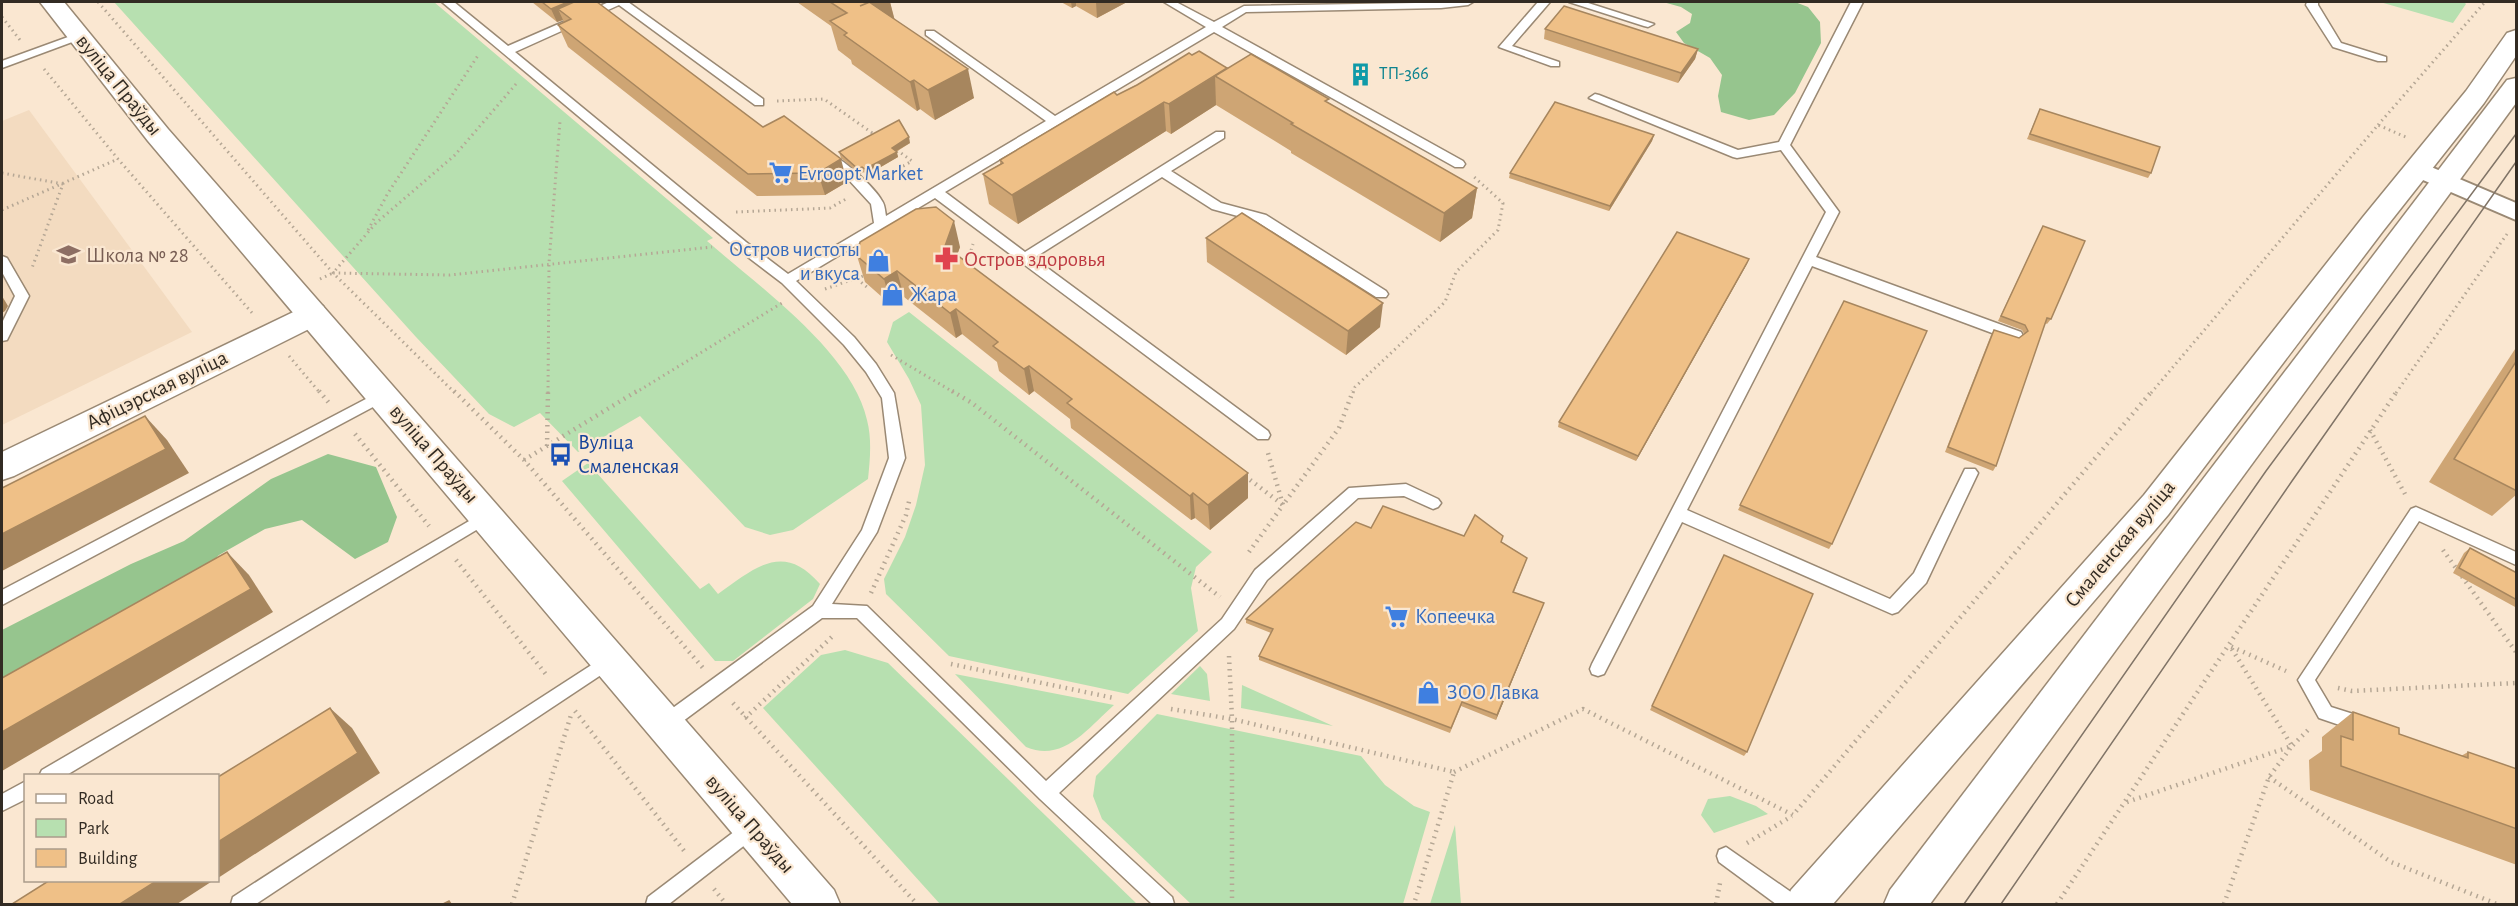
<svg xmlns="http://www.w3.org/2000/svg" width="2518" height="906" font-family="'Alegreya Sans',sans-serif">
<rect width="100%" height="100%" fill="#fae7d1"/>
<!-- built -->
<path fill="#f3dbc0" d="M29 110 192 332 2 425V121Z"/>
<!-- green -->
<g fill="#b7e0b0">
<path d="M114 2H434L713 238 707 241C758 286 852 352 867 420 872 439 870 460 868 479L793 530 770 535 745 527 640 416 578 452 540 413 514 427 489 414 416 337Z"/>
<path d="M2380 2H2464L2466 4 2453 23Z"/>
<path d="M909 312 1212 552 1196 567 1191 588 1198 631 1128 694 949 656 886 594 884 579 905 537 916 505 925 465 921 405 909 379 887 342 893 322Z"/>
<path d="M588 463 700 589 709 583 718 594C755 568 783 541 820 584L813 599 733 661H715L562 481Z"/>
<path d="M845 650 888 663 1137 904H940L763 708 821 655Z"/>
<path d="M1200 666 1207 674 1210 701 1171 694Z"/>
<path d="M955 674 1114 705C1088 728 1063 763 1026 747Z"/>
<path d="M1242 685 1333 726 1241 708Z"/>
<path d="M1157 714 1361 756 1385 785 1414 806 1430 812 1403 904H1191L1102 819 1093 796 1096 776Z"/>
<path d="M1730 796 1756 806 1768 814 1714 833 1701 815 1708 799Z"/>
<path d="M1455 825 1461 904H1430Z"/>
</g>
<!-- forest -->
<g fill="#96c58e">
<path d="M1663 2H1795L1808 7 1820 22 1821 43 1795 93 1774 115 1749 120 1721 112 1718 96 1722 75 1710 58 1684 43 1676 32 1690 23 1692 14 1681 7Z"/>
<path d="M328 454 376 467 397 517 388 542 355 559 302 520 265 529 219 555 181 592 2 696V630L131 564 184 541 271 479Z"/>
</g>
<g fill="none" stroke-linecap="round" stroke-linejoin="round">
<defs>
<g id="service">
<path d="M442 2H454L508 46 609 2H628L763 99V105H755L619 5 515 52 746 242 788 274 874 223 871 204 848 179 824 160 822 157 824 154C837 151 876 189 882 201 885 205 885 211 886 216L1046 121 926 35V31H934L1055 116 1206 27 1164 2H1176L1214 22 1244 6 1473 2 1468 5 1441 8 1246 12 1222 27 1463 161 1465 164 1463 167H1455L1214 32 945 192 1025 252 1216 132H1224V138L1171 171 1221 203 1266 215 1386 291 1388 294 1386 297H1376L1256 221 1212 209 1162 177 1034 258 1268 431 1270 435 1268 439H1258L935 198 796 281 854 337 876 364 894 393 905 458 877 532 832 604 867 606 1046 781 1222 619 1255 570 1349 488 1406 484 1438 499 1441 503 1438 507 1433 509 1404 496 1358 498 1267 580 1234 629 1059 793 1172 897 1174 904H1152L1040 799 857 618H822L671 730 665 732 659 730 656 724 659 718 813 606 862 530 889 458 882 398 866 372 844 345 782 283 736 248Z"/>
<path d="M1538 2H1550L1512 46 1559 62V66H1551L1499 47Z"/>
<path d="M1569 2H1585L1654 24 1648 27 1644 26Z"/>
<path d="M1851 2H1863L1790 145 1839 212 1816 257 2021 332 2023 336 2016 341 2011 340 1812 266 1687 510 1890 599 1914 573 1965 469H1975L1978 473 1926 583 1898 612 1892 614 1682 522 1604 674 1598 676 1592 674 1590 669 1592 664 1826 212 1781 150 1737 158 1733 157 1589 98 1595 94 1599 95 1738 150 1779 142Z"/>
<path d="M2307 2H2318V5L2341 43 2386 57V61H2378L2333 47 2306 5Z"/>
<path d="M79 33 85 36 83 38 2 68V61Z"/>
<path d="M2 256 7 258 29 296 7 340 2 341V323L15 296 2 272Z"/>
<path d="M383 390 388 391 390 395 388 399 2 605V590Z"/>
<path d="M2416 507 2516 552V565L2419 521 2315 680 2331 707 2369 719 2372 725 2369 731 2363 733 2319 718 2298 680 2411 509Z"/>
<path d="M488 510 493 512 496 516 493 520 65 776H39L42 770Z"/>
<path d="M610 653 616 655 618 660 616 665 256 904H231L233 897Z"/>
<path d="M26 781V799L2 811V794Z"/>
<path d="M753 819 759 822 762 828 759 834 669 904H646L648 897 747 822Z"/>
<path d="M1726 847 1798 897 1800 904H1776L1719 862 1717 856 1719 850Z"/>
</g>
<path id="minor" d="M2417 161 2516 203V220L2409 174 2405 169 2409 164Z"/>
<path id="tertiary" d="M312 303 323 306 327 314 323 322 14 476 2 480V452Z"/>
<path id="secondary" d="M40 2H64L168 129 834 890 840 904H792L148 141Z"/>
<g id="primary">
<path d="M2516 30V56L2484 103 2383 231 2168 515 1833 904H1785L1791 890 2144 495 2363 217 2466 91 2507 33Z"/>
<path d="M2516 78V103L1930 904H1884L1890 890 2507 80Z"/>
</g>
</defs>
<!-- service casing -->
<use href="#service" stroke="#9a8974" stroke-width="3"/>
<!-- minor casing -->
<use href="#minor" stroke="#9a8974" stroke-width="4"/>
<!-- tertiary casing -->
<use href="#tertiary" stroke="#9a8974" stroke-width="3"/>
<!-- secondary casing -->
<use href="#secondary" stroke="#9a8974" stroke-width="3"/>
<!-- primary casing -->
<use href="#primary" stroke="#9a8974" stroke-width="3"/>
<!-- path-far1 -->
<g stroke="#b5a795" stroke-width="3" stroke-dasharray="1.5 4" stroke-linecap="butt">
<path d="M98 2 333 273 455 393"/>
<path d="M2 17 20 40"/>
<path d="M44 69 118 159 253 314"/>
<path d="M516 84 455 155 376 223 333 273 450 275 712 247"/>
<path d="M777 101 824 99 878 137"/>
<path d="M2378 125 2485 2"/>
<path d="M2 173 63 184 32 268"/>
<path d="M884 177 912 161 894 148"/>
<path d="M2 210 118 159"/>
<path d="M736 212 830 208 846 199"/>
<path d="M368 230 388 193 479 54"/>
<path d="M966 266 973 244"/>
<path d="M320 279 333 273"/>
<path d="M857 279 868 288 870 287"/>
<path d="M825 289 866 275"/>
<path d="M891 355 955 393"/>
<path d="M289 356 320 393"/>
<path d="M548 393 549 263 560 121"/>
<path d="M635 393 782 303"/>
<path d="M1353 393 1355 387 1445 302 1456 272 1498 230 1503 203 1473 176"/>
<path d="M2151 393 2378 125 2408 138"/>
<path d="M2396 393 2507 234"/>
</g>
<!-- path -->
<g stroke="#b5a795" stroke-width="4.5" stroke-dasharray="1.5 5" stroke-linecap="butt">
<path d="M319 391 329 403"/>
<path d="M454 391 524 460 703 668"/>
<path d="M952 391 972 403 1220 597"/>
<path d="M2370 430 2405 494"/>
<path d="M355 434 429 526"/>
<path d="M547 446 548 391"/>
<path d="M524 460 637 391"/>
<path d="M1245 476 1283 505 1339 428 1353 391"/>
<path d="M2443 550 2516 652"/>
<path d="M1249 552 1283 505 1268 453"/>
<path d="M456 560 548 677"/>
<path d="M871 593 906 515 910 497"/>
<path d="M1229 656 1232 719V904"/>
<path d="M951 664 1114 698"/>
<path d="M2338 688 2352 691 2516 683"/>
<path d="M733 703 917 904"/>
<path d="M1171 709 1232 719 1454 772 1414 904"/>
<path d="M575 711 685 852"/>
<path d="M745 718 835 634"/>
<path d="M1454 772 1583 709 1793 815 2152 391"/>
<path d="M2269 777 2391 862 2497 904"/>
<path d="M2127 802 2292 746 2310 728"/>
<path d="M1747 843 1792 816"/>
<path d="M714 889 726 904"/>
<path d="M512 904 571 715"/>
<path d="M1716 904 1720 883"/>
<path d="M2057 904 2397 391"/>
<path d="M2224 904 2269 777 2292 746 2230 646 2286 671"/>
</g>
<!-- service -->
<use href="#service" fill="#fff" fill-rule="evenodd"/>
<!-- minor -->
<use href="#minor" fill="#fff" fill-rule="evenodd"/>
<!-- tertiary -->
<use href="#tertiary" fill="#fff" fill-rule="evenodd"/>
<!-- secondary -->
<use href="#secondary" fill="#fff" fill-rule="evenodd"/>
<!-- primary -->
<use href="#primary" fill="#fff" fill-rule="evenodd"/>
<!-- tram -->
<g stroke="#807467" stroke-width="1.5">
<path d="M1964 904 2266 471 2516 134"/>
<path d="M2001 904 2292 481 2516 162"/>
</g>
</g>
<!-- wall -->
<g fill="#cea574">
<path d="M532 2H597L763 127 847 182 825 195 757 196 568 47 558 25 564 22 563 20 557 22Z"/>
<path d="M797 2H890L894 19 974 98 935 120 920 109 917 111 852 64 851 60 838 50 831 26Z"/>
<path d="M1061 2H1127L1097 18 1076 6 1072 8Z"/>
<path d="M1545 29 1698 49 1695 59 1678 83 1544 39Z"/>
<path d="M1192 55 1329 103 1477 188 1472 218 1440 242 1291 153V151L1216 105 1171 134 1166 131 1018 224 989 204 983 174 1000 164V160L1117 95Z"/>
<path d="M2040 109 2151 173 2148 178 2027 139Z"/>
<path d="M1654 135 1652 141 1609 211 1509 178 1510 173Z"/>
<path d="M910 143 896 152 898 157 867 175 863 172 860 174 841 158 839 152Z"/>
<path d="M2043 226 2051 319 2047 324 2045 323 1996 466 1993 471 1945 452 1991 335 1994 330 2019 338 2024 334 2022 330 1998 321Z"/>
<path d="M1206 238 1380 327 1346 355 1207 262Z"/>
<path d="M960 247 957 255 1248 498 1210 530 1195 518 1191 520 1071 428 1070 419 1034 391 1029 395 999 371 997 362 962 334 956 338 904 297 891 305 865 282 857 256Z"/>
<path d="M1749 259 1747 264 1636 461 1558 427 1559 422Z"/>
<path d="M1844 301 1832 544 1829 549 1738 510Z"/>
<path d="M2517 346V494L2492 516 2429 482Z"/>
<path d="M1371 528 1464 536 1502 542 1527 558 1514 592 1544 603 1496 720 1461 706 1450 733 1259 660V656L1271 633 1246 623V619Z"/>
<path d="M2470 548 2517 573V608L2453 573 2464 553Z"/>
<path d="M1724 555 1747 752 1744 756 1650 710Z"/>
<path d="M2353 712 2399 734 2461 756 2468 752 2517 769V865L2310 790 2309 760 2322 751V737Z"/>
</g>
<!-- shaded-wall -->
<g fill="#a7865e">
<path d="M568 2H584L558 9 563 20 557 22 551 9Z"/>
<path d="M870 2H890L895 21 868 35Z"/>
<path d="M1071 2H1076V6L1072 8Z"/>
<path d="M1096 2H1127L1097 18Z"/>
<path d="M1698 49 1695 59 1678 83 1681 73Z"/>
<path d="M968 69 974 98 935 120 928 90Z"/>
<path d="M1215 76 1216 105 1171 134 1169 104Z"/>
<path d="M914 80 920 109 917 111 910 82Z"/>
<path d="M1164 102 1166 131 1018 224 1012 195Z"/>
<path d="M1654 135 1652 141 1609 211 1610 206Z"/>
<path d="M909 137 910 143 893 153 892 148Z"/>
<path d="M897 152 898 157 867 175 865 169Z"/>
<path d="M841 159 847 182 825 195 818 173Z"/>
<path d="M862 167 863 172 860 174 858 169Z"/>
<path d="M1477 188 1472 218 1440 242 1444 213Z"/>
<path d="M954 221 960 247 951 272 945 246Z"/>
<path d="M1749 259 1747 264 1636 461 1638 456Z"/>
<path d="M897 271 904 297 891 305 884 279Z"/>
<path d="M2 296 8 306 5 311 2 313Z"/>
<path d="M1383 303 1380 327 1346 355 1348 331Z"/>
<path d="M956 309 962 334 956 338 950 313Z"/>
<path d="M1029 366 1034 391 1029 395 1024 369Z"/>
<path d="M145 416 167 440 189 473 2 571V534Z"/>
<path d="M1248 473V498L1210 530 1208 505Z"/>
<path d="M1193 493 1195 518 1191 520 1190 496Z"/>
<path d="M227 552 249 575 273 612 2 771V732Z"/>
<path d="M1544 603 1542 608 1496 720 1497 715Z"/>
<path d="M330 708 352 728 380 773 218 878V842Z"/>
<path d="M158 880H214L177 904H120Z"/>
</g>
<!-- building -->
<g fill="#efc087" stroke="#a7865e" stroke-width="1.5">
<path d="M542 2H568L551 9Z"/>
<path d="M574 2H597L763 127 784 116 841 159 818 173 748 174 558 25 571 19 558 9Z"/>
<path d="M830 2H870L860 6 869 2 968 69 928 90 914 80 910 82 844 35 847 33 830 21 847 13Z"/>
<path d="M1564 6 1698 49 1681 73 1545 29Z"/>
<path d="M1199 51 1227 68 1169 104 1164 102 1012 195 983 174 1003 163 1000 160 1114 92 1117 95 1137 85 1189 53 1192 55Z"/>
<path d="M1251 54 1329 99 1325 101 1477 188 1444 213 1291 124 1293 123 1215 76Z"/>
<path d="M1555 102 1654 135 1610 206 1510 173Z"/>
<path d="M2040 109 2160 147 2151 173 2030 134Z"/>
<path d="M899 120 909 137 892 148 897 152 865 169 862 167 858 169 839 152Z"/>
<path d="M936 207 954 221 945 246 1248 473 1208 505 1193 493 1190 496 1067 403 1072 399 1029 366 1024 369 993 346 998 342 956 309 950 313 897 271 884 279 857 256 860 242 916 209Z"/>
<path d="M1242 213 1383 303 1348 331 1206 238Z"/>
<path d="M2043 226 2085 241 2051 319 2047 318 1996 466 1948 447 1994 330 2019 338 2028 331 2025 325 2001 316Z"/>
<path d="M1677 232 1749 259 1638 456 1559 422Z"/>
<path d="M1844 301 1927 331 1832 544 1740 505Z"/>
<path d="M2517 360V491L2454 459Z"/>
<path d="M145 416 166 449 2 534V488Z"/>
<path d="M1383 506 1464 536 1475 515 1503 536 1501 542 1527 558 1513 592 1544 603 1497 715 1462 702 1451 728 1259 656 1273 629 1246 619 1356 522 1371 528Z"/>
<path d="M2470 548 2517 573V600L2459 568Z"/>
<path d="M227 552 251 589 2 732V678Z"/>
<path d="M1724 555 1813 594 1747 752 1652 706Z"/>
<path d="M330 708 358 753 218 842V777Z"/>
<path d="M2353 712 2399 728V734L2468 758V752L2517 769V829L2341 766V736L2353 740Z"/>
<path d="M50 880H158L120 904H12Z"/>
<path d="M449 901 451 904H443Z"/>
</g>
<!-- icons -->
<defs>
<symbol id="building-bare" viewBox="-9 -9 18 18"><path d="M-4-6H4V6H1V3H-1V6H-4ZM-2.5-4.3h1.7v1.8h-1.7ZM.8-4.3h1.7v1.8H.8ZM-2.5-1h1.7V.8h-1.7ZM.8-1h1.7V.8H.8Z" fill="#0f9aa8" stroke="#fae7d1" stroke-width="2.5" paint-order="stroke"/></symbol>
<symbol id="supermarket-bare" viewBox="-9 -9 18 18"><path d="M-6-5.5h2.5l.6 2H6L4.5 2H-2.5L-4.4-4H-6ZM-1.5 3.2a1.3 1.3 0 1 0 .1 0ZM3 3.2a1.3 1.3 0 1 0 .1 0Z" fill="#3f7fe0" stroke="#fae7d1" stroke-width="2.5" paint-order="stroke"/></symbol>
<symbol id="school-bare" viewBox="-9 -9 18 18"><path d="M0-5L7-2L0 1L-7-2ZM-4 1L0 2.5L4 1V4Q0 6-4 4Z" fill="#8d6e63" stroke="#fae7d1" stroke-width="2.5" paint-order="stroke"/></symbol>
<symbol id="pharmacy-bare" viewBox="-9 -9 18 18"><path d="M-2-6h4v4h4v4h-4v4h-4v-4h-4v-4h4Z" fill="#e0444e" stroke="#fae7d1" stroke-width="2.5" paint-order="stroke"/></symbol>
<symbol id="shop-bare" viewBox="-9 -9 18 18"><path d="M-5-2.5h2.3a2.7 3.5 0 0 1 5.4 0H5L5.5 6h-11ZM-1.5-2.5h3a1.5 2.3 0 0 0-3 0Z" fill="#3f7fe0" stroke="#fae7d1" stroke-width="2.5" paint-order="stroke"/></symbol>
<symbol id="bus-bare" viewBox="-9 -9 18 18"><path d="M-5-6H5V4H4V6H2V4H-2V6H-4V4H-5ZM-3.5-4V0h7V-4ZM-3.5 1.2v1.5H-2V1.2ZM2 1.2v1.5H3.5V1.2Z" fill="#1a4fb4" stroke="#fae7d1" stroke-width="2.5" paint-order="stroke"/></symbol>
</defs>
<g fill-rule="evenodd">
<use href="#building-bare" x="1344" y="58" width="33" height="33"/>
<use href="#supermarket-bare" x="764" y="156" width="33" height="33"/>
<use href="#school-bare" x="52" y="238" width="33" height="33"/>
<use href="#pharmacy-bare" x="930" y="242" width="33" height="33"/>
<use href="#shop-bare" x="862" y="244" width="33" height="33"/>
<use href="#shop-bare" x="876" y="278" width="33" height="33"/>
<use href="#bus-bare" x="544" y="438" width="33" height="33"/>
<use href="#supermarket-bare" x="1380" y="600" width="33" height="33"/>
<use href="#shop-bare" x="1412" y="676" width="33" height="33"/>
</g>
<g text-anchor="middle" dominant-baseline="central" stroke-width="4.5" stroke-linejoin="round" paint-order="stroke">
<!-- far-culture labels -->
<g font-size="18" fill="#0d838f" stroke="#fae7d1" text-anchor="start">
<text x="1379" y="74">ТП-366</text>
</g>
<!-- street labels -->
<g font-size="21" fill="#322b23" stroke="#fae7d1">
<text transform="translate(119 85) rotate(51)">вуліца Праўды</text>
<text transform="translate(157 390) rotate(-26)">Афіцэрская вуліца</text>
<text transform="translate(434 454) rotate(49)">вуліца Праўды</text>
<text transform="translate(2120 544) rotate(-50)">Смаленская вуліца</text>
<text transform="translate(750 824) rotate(49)">вуліца Праўды</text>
</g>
<!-- shop labels -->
<g font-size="21" fill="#366cbe" stroke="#fae7d1" text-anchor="start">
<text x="798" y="173">Evroopt Market</text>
<text x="860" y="249" text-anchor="end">Остров чистоты<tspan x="860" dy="24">и вкуса</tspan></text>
<text x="910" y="294">Жара</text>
<text x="1415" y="616">Копеечка</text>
<text x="1447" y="692">ЗОО Лавка</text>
</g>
<!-- education labels -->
<g font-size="21" fill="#785e54" stroke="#fae7d1" text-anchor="start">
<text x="86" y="255">Школа № 28</text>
</g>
<!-- health labels -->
<g font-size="21" fill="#be3a42" stroke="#fae7d1" text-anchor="start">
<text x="964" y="259">Остров здоровья</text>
</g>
<!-- transit labels -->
<g font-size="21" fill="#164399" stroke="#fae7d1" text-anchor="start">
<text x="578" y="442">Вуліца<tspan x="578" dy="24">Смаленская</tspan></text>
</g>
</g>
<!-- border -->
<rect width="2518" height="906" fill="none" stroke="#322b23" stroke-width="6"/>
<!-- legend -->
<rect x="24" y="774" width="195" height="108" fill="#fae7d1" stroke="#aa9c8b" stroke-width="1.5"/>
<rect x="36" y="794" width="30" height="9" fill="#ffffff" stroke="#aa9c8b" stroke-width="1.5"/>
<text x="78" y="804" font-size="18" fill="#322b23">Road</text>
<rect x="36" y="819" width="30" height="18" fill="#b7e0b0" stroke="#aa9c8b" stroke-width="1.5"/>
<text x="78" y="834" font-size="18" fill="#322b23">Park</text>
<rect x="36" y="849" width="30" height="18" fill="#efc087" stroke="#aa9c8b" stroke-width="1.5"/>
<text x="78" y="864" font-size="18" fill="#322b23">Building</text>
</svg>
